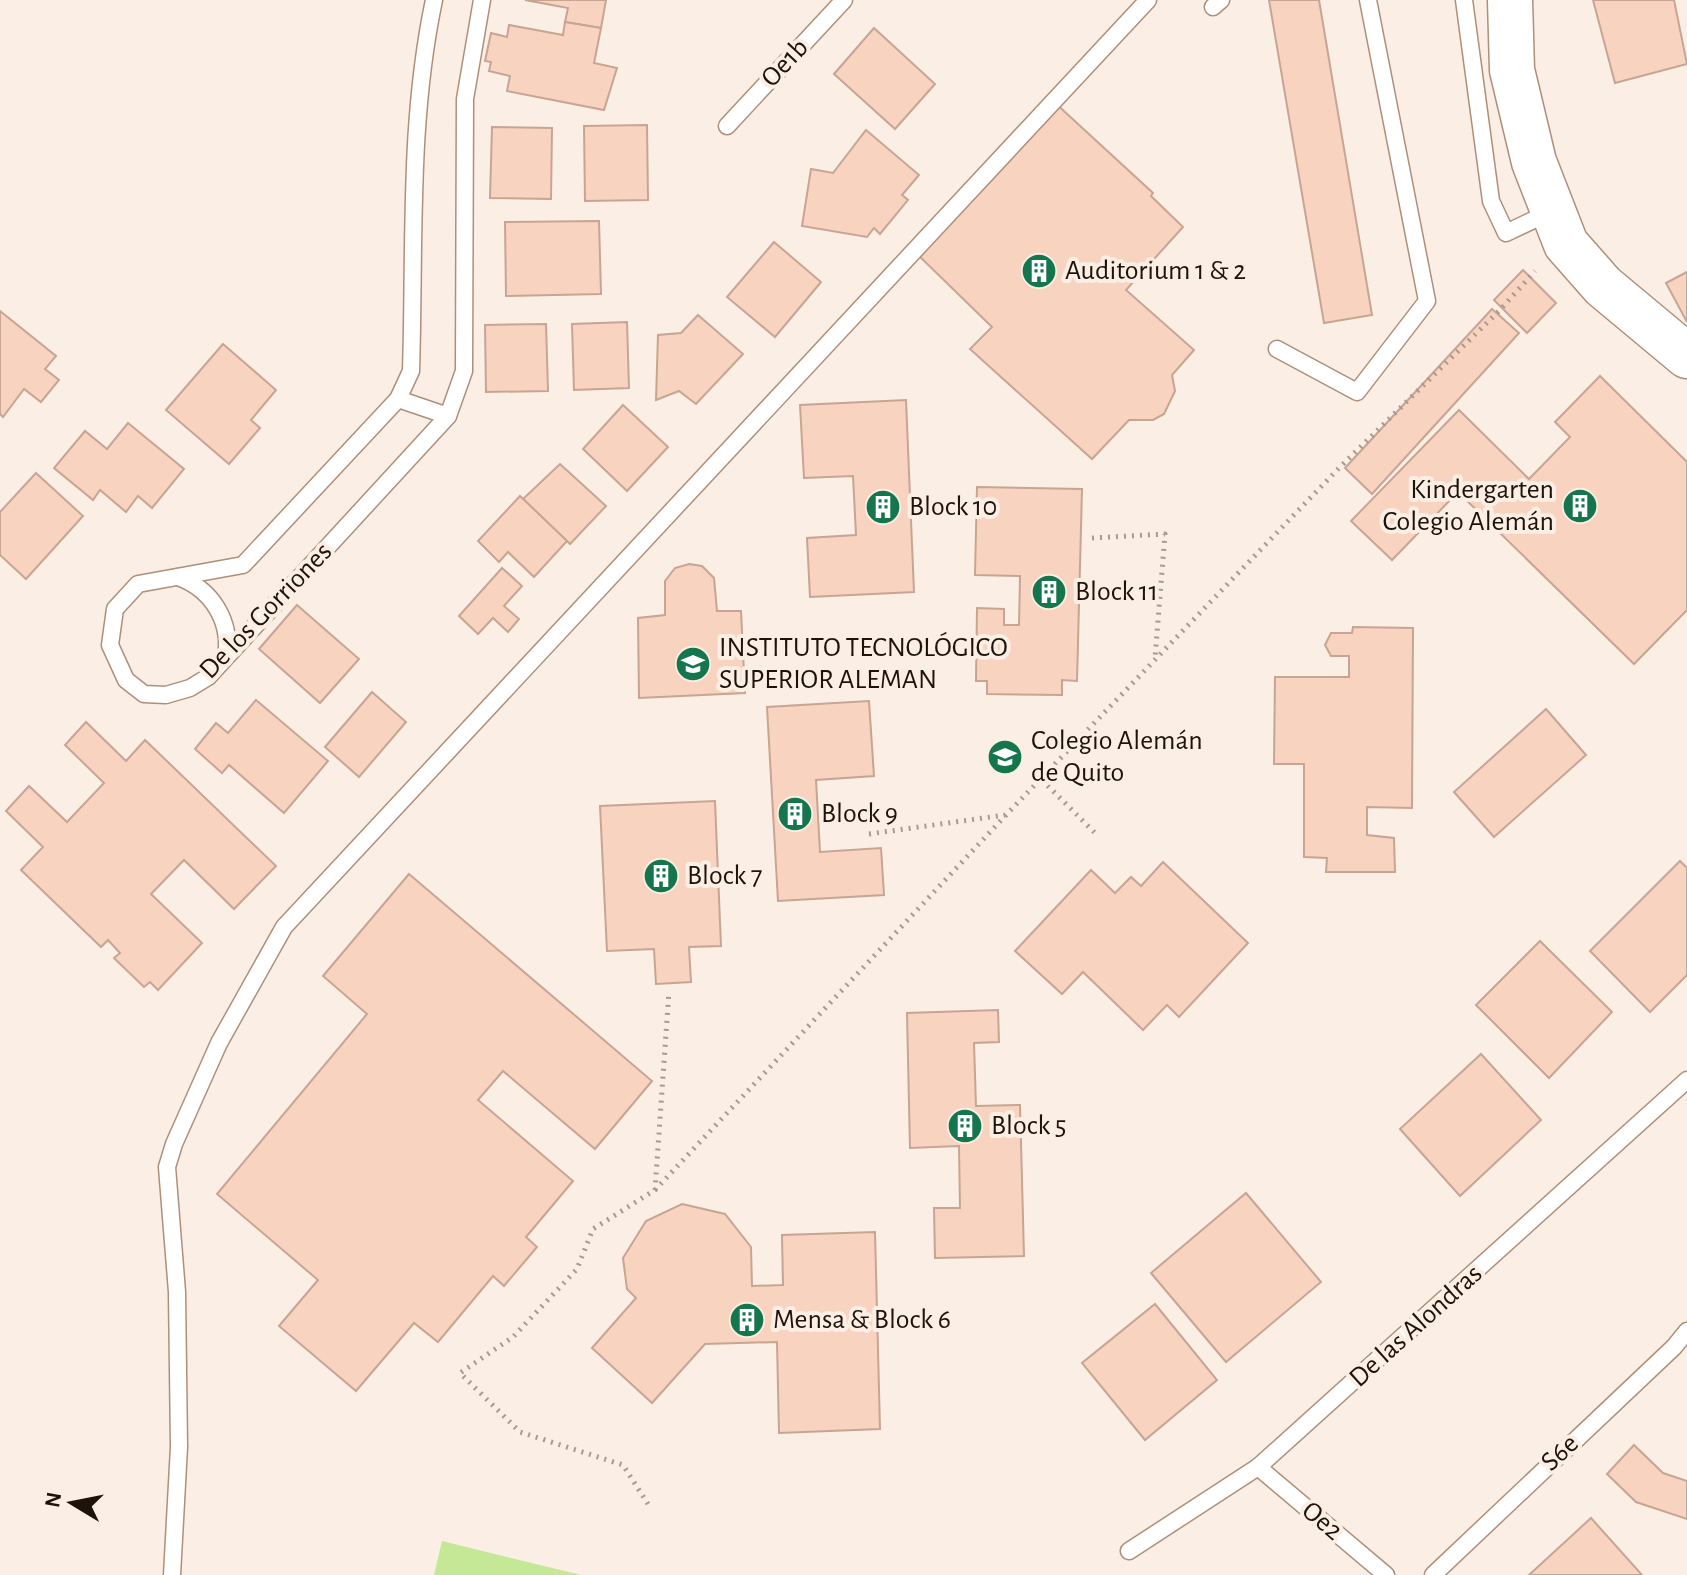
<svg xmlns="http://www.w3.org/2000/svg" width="1687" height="1575" font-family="'Alegreya Sans',sans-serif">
<rect width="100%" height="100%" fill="#fbeee4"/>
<!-- green -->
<path fill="#c5e896" d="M442 1541 581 1575H434Z"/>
<!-- building -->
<g fill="#f8d4c0" stroke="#c7a592" stroke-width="2">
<path d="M525 0H606L601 28 565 22 568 8Z"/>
<path d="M1269 0H1319L1372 315 1324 323Z"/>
<path d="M1593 0H1674L1687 64 1615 83Z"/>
<path d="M565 22 601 28 594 63 617 68 604 110 507 91 510 76 489 71 491 62 485 61 491 33 507 37 509 25 563 35Z"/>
<path d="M874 28 935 84 895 129 834 74Z"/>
<path d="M1053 101 1153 193 1151 196 1183 227 1126 290 1194 350 1172 375 1175 391 1164 414 1153 420H1129L1092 459 970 349 992 327 914 251Z"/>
<path d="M647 125 648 200 585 201 584 126Z"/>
<path d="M492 127 552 128 551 199 490 198Z"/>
<path d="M866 130 919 175 902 195 908 200 880 234 874 228 867 237 802 226 811 169 833 173Z"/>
<path d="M599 221 601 294 506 296 505 222Z"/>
<path d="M774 242 821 282 775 337 727 297Z"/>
<path d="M1523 270 1556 303 1527 333 1494 300Z"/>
<path d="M1687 272V322L1666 283Z"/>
<path d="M1492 309 1519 333 1372 494 1345 468Z"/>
<path d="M0 311 56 356 45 369 59 380 41 402 24 389 3 417 0 414Z"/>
<path d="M698 315 743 354 696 404 679 391 656 400 658 335 681 333Z"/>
<path d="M627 322 629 388 574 390 572 324Z"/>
<path d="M546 324 548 391 486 392 485 325Z"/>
<path d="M223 344 276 390 251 420 260 428 229 464 166 410Z"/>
<path d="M1600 376 1687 462V610L1634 664 1458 492 1392 560 1351 521 1459 410 1529 479 1570 437 1555 422Z"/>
<path d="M906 400 914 592 810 597 807 538 856 535 853 476 804 478 800 405Z"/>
<path d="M623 405 668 447 627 491 583 449Z"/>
<path d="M128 423 184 469 152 508 138 496 126 512 100 490 93 500 54 468 85 431 107 449Z"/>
<path d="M560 464 606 506 570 544 523 499Z"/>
<path d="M36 473 83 516 26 579 0 555V512Z"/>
<path d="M977 487 1082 489 1077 681 1062 680V695L987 694V681H976L977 608 1004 609V625H1019L1020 576 975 575Z"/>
<path d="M520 496 567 541 534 577 508 552 499 562 478 541Z"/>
<path d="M689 564 702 566 714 578 717 611H741L745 693 639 698 638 618 665 615V581L675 568Z"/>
<path d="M502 568 522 586 504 606 519 619 508 632 493 618 478 634 459 616Z"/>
<path d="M297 605 359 659 320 703 259 649Z"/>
<path d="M1353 627 1413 628 1412 808 1367 807V835L1394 838 1395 872H1326L1327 858 1304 857V764H1274L1275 677H1349V656H1331L1325 645 1331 633H1352Z"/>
<path d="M372 692 406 722 359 777 325 747Z"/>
<path d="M256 700 328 761 284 813 229 765 222 773 195 749 216 723 228 733Z"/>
<path d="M869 701 874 776 816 780 820 852 881 848 884 895 778 901 767 707Z"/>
<path d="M1546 709 1586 755 1494 837 1454 792Z"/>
<path d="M86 722 126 761 145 740 276 866 234 909 184 860 151 894 202 943 158 990 150 982 144 987 114 958 120 953 108 940 101 947 21 870 43 847 6 811 29 786 67 822 104 783 65 745Z"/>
<path d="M715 801 721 946 689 947 691 982 656 984 654 949 607 951 600 806Z"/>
<path d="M1680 861 1687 868V975L1650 1012 1590 951Z"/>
<path d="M1163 862 1248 943 1179 1017 1167 1005 1143 1030 1083 972 1062 994 1015 951 1091 870 1115 893 1131 877 1141 886Z"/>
<path d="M409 874 652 1081 595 1149 503 1071 478 1100 573 1181 526 1237 537 1247 504 1286 493 1276 438 1342 414 1323 356 1391 279 1326 318 1280 217 1194 367 1014 323 976Z"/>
<path d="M1540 941 1612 1012 1549 1078 1476 1005Z"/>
<path d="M998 1010 999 1042 974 1043 976 1106 1020 1105 1024 1256 935 1258 934 1208H960L959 1146 910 1148 907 1013Z"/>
<path d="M1481 1054 1541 1120 1460 1196 1400 1129Z"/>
<path d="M1246 1193 1321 1282 1226 1362 1151 1273Z"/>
<path d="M682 1204 725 1214 751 1247 752 1286 783 1285 782 1235 875 1232 880 1429 779 1433 777 1342 705 1344 652 1403 592 1348 636 1298 627 1289 623 1258 646 1221Z"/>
<path d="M1155 1304 1217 1380 1145 1440 1082 1363Z"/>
<path d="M1634 1445 1663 1473 1687 1481V1519L1636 1502 1607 1474Z"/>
<path d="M1591 1518 1642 1575H1529Z"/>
</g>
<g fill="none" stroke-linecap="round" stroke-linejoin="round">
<defs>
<g id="lane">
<path d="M434 0C408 123 415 246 411 371L398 399 243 565 138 584 115 609 110 645 126 680 144 694 166 695 190 688 208 677 448 416 464 371 465 99 482 0"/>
<path d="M1464 0 1491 201 1506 233 1550 212"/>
<path d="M1213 7 1221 0"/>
<path d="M727 126 844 0"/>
<path d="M1277 349 1357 392 1427 301 1368 0"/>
<path d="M398 399 448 416"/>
<path d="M178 577C212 589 232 622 226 657"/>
<path d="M1258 1467 1386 1575"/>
<path d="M1129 1551 1258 1467 1687 1080"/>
<path d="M172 1575 179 1447 177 1292 167 1167 174 1144 219 1043 284 927 1148 0"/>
<path d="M1433 1575 1674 1347 1687 1331"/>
</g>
<path id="secondary" d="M1510 0 1512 70 1534 162 1566 244 1603 286 1687 356"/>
</defs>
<!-- lane casing -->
<use href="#lane" stroke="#ae907a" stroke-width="19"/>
<!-- secondary casing -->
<use href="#secondary" stroke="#ae907a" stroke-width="47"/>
<!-- path -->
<g stroke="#a79b91" stroke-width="5" stroke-dasharray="2 6" stroke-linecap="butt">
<path d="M1092 538 1165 534 1155 658"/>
<path d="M1042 780 1095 833"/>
<path d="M869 834 1005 815"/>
<path d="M655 1190 1006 815 1339 468 1500 310 1535 271"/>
<path d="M648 1504 623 1465 520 1432 460 1373 513 1337 577 1269 593 1229 655 1190 669 991"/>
</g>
<!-- lane -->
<use href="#lane" stroke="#fff" stroke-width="16"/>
<!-- secondary -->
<use href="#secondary" stroke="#fff" stroke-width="44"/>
</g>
<!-- icons -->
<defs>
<symbol id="building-disc" viewBox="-11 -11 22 22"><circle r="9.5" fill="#15764d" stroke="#fbeee4"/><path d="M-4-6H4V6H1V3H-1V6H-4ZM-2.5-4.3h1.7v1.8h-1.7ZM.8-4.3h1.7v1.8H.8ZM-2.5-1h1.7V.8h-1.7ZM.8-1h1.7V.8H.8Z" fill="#fff"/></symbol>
<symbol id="university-disc" viewBox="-11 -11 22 22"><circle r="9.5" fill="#15764d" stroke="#fbeee4"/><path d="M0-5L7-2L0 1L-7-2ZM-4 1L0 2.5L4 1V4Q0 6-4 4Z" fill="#fff"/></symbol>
<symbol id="school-disc" viewBox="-11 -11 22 22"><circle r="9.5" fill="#15764d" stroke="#fbeee4"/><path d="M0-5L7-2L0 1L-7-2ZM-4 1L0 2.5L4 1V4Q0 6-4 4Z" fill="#fff"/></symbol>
</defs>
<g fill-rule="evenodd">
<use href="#building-disc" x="1019" y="251" width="40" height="40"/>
<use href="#building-disc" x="1560" y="486" width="40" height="40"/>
<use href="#building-disc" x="863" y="487" width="40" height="40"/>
<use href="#building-disc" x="1029" y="572" width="40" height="40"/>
<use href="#university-disc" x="673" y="644" width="40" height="40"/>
<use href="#school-disc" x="985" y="737" width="40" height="40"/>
<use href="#building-disc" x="775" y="794" width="40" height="40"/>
<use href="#building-disc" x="641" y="856" width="40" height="40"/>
<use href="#building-disc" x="945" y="1106" width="40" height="40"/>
<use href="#building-disc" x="727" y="1300" width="40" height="40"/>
</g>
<g text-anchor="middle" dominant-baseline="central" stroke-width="8" stroke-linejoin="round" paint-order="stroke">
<!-- street labels -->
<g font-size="28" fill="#1e130a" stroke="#fbeee4">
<text transform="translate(785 63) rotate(-47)">Oe1b</text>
<text transform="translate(266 611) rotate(-46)">De los Gorriones</text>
<text transform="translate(1416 1326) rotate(-42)">De las Alondras</text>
<text transform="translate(1560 1453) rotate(-43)">S6e</text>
<text transform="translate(1322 1521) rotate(40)">Oe2</text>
</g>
<!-- poi labels -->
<g font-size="28" fill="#1e130a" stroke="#fbeee4" text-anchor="start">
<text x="1065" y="271">Auditorium 1 &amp; 2</text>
<text x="1554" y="490" text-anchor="end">Kindergarten<tspan x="1554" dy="32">Colegio Alemán</tspan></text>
<text x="909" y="507">Block 10</text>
<text x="1075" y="592">Block 11</text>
<text x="719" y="648">INSTITUTO TECNOLÓGICO<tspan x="719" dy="32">SUPERIOR ALEMAN</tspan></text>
<text x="1031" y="741">Colegio Alemán<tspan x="1031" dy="32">de Quito</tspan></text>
<text x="821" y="814">Block 9</text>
<text x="687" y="876">Block 7</text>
<text x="991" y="1126">Block 5</text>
<text x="773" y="1320">Mensa &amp; Block 6</text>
</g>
</g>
<!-- north arrow -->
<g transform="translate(72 1503) rotate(280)" stroke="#fbeee4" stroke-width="6" paint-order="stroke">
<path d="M0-6L14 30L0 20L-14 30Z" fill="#1e130a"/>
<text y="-12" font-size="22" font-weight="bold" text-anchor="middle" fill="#1e130a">N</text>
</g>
</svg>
